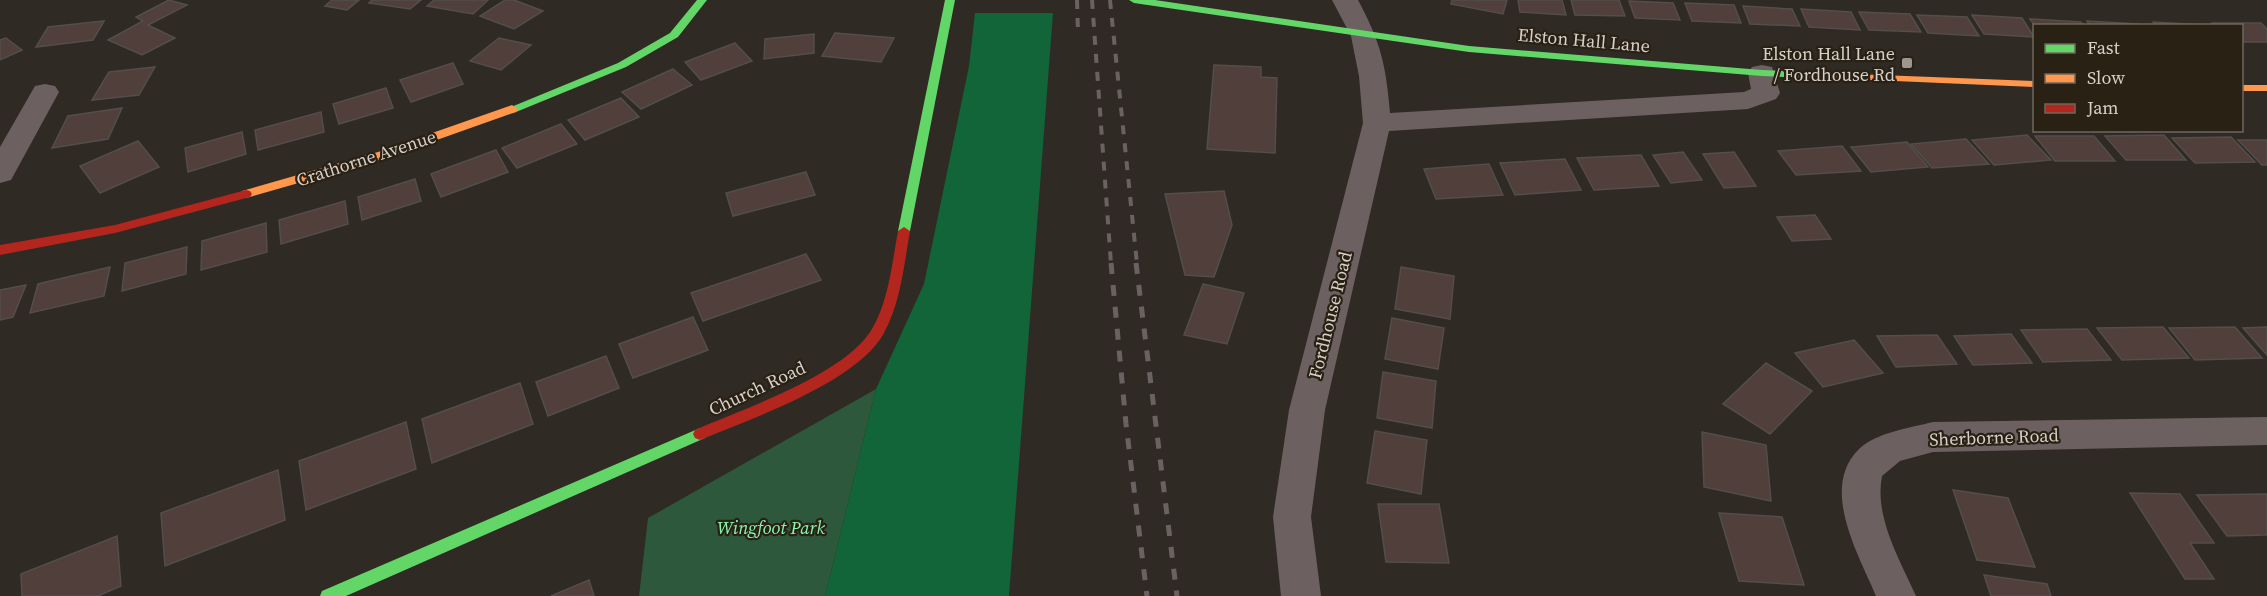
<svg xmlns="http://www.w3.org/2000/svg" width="2267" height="596" font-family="'Source Serif 4',serif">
<rect width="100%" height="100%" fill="#2f2a24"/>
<!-- green -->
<path fill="#2d583b" d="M876 389 825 596H639L648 518Z"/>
<!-- forest -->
<path fill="#126439" d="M975 13H1053L1009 596H825L876 389 924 284 969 66Z"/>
<!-- building -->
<g fill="#503f3a" stroke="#534e4a" stroke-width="1.5">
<path d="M169 0 187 5 148 25 175 38 142 55 108 40 143 21 136 17Z"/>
<path d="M332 0H359L347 10 325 6Z"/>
<path d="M372 0H421L410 9 369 3Z"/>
<path d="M434 0H488L473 14 427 6Z"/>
<path d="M505 0H514L543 11 514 29 480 16Z"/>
<path d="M1452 0H1507L1503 14 1451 4Z"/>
<path d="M1518 0H1562L1566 15 1520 12Z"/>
<path d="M1571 0H1619L1625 16 1575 15Z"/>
<path d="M1629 1 1673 3 1680 20 1635 18Z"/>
<path d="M1685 3 1734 5 1741 23 1692 21Z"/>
<path d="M1743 6 1792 9 1800 26 1750 24Z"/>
<path d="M1801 9 1851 12 1860 30 1809 27Z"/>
<path d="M1859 12 1910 14 1921 32 1869 30Z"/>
<path d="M1917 15 1967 17 1979 36 1928 33Z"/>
<path d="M1972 15 2022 18 2034 37 1984 34Z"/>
<path d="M2030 19 2081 22 2083 26H2035Z"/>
<path d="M104 21 93 40 36 47 48 27Z"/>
<path d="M2087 21 2138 24 2139 26H2090Z"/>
<path d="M2153 22 2204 25 2205 26H2156Z"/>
<path d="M2212 23H2261L2267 29V42H2242V26H2214Z"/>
<path d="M835 33 894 38 881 62 822 56Z"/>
<path d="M814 34V53L764 59 765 39Z"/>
<path d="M6 38 22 50 0 60V40Z"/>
<path d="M499 38 531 45 501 70 470 61Z"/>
<path d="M735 43 752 61 701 80 685 62Z"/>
<path d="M453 63 463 84 411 102 400 80Z"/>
<path d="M1214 65 1261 67V77L1277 78 1275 153 1207 149Z"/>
<path d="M155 67 139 95 92 100 109 72Z"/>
<path d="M673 69 692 85 641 109 622 92Z"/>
<path d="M386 88 393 108 339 124 333 104Z"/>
<path d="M621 98 639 117 585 140 568 120Z"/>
<path d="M122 108 108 139 52 148 68 116Z"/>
<path d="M321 112 324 132 258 150 255 130Z"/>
<path d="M561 124 577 144 517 168 502 148Z"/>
<path d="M242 132 246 154 188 172 185 148Z"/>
<path d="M2027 135 2051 160 1994 165 1972 140Z"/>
<path d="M2164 135 2186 160H2126L2105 136Z"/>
<path d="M2035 136H2094L2115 161H2055Z"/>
<path d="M2231 137 2255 162 2195 163 2172 138Z"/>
<path d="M1966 139 1989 164 1932 168 1911 144Z"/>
<path d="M2238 140H2267V165H2262Z"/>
<path d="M138 141 159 167 100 193 80 166Z"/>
<path d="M1907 142 1928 167 1871 172 1851 147Z"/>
<path d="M1842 146 1861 171 1796 175 1778 151Z"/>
<path d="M496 150 508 172 441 197 431 174Z"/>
<path d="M1683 152 1702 180 1671 183 1653 155Z"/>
<path d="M1734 152 1756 186 1724 188 1703 154Z"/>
<path d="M1641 155 1659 186 1594 190 1577 158Z"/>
<path d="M1565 159 1581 190 1515 195 1500 163Z"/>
<path d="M1489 164 1503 195 1436 199 1424 169Z"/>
<path d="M806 172 815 195 733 216 726 193Z"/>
<path d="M415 179 421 201 362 220 358 197Z"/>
<path d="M1224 191 1232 225 1214 277 1185 275 1165 194Z"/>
<path d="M345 201 348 224 281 244 279 220Z"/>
<path d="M1815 215 1831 239 1792 241 1777 217Z"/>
<path d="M266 223 267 252 201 270 202 241Z"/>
<path d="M187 247 186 274 122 291 125 263Z"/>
<path d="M806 254 821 280 703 321 691 293Z"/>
<path d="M110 267 104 296 30 313 38 284Z"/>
<path d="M1401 267 1454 276 1450 319 1395 309Z"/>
<path d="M1203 284 1244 293 1227 344 1184 335Z"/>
<path d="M26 285 13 317 0 320V290Z"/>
<path d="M693 317 708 350 633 378 619 344Z"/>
<path d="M1392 318 1444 328 1438 369 1385 359Z"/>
<path d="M2163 327 2189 358 2122 360 2097 328Z"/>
<path d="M2235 327 2262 358 2195 360 2169 328Z"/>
<path d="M2267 327V355L2243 328Z"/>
<path d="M2087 329 2111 360 2043 362 2021 330Z"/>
<path d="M2011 334 2032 363 1973 365 1954 336Z"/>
<path d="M1937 335 1957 364 1896 367 1877 336Z"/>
<path d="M1854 340 1883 373 1823 387 1795 353Z"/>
<path d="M606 356 619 388 548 416 536 382Z"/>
<path d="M1766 363 1812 391 1770 434 1723 404Z"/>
<path d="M1383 372 1436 381 1432 428 1377 418Z"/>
<path d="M520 383 533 424 432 463 422 419Z"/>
<path d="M406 422 416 469 306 510 299 461Z"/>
<path d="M1375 431 1427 440 1421 494 1367 483Z"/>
<path d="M1702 432 1766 445 1771 501 1704 487Z"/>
<path d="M278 470 285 520 165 566 161 513Z"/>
<path d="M1953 490 2008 498 2035 567 1977 560Z"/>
<path d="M2130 493 2180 494 2214 543H2190L2214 579H2185Z"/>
<path d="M2267 494V535L2227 536 2197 495Z"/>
<path d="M1378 504H1439L1449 563 1386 562Z"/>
<path d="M1719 513 1782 517 1804 585 1739 581Z"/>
<path d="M117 536 121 586 98 596H22L21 574Z"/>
<path d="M1984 575 2047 584 2051 596H1991Z"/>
<path d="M589 580 594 596H551Z"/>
</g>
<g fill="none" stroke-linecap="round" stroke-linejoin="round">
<!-- street -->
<g fill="#6c6160" fill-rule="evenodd">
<path d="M1332 0H1358C1381 43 1386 65 1390 113L1744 92 1751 89 1748 73 1752 67 1762 65 1772 67 1780 93 1776 99 1748 109 1389 131 1325 410 1311 517 1321 596H1281L1273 517 1289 410 1363 123 1359 76 1351 36Z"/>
<path d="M45 84 55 86 59 92 11 180 0 183V147L35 86Z"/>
<path d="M2267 417V445L1933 452 1900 461 1882 476C1874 517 1900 560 1916 596H1876C1859 555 1819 488 1859 449 1877 432 1910 428 1933 422Z"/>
</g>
<!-- fast -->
<g fill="#63d668" fill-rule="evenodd">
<path d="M697 0H707L678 37 626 67 516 112 512 113 506 109 618 63 670 33Z"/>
<path d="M945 0H955L910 231 904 235 898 231Z"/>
<path d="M1129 0H1155L1469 46 1762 70 1829 73 1835 76 1829 79 1762 76 1469 52 1134 3Z"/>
<path d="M700 428 705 430 707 434 705 438 346 596H320L322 591Z"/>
</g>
<!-- slow -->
<g fill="#ff974d" fill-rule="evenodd">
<path d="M1829 73 2034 81V87L1825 78 1823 76Z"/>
<rect x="2242" y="85" width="25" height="6"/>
<path d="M512 105 518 109 516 112 386 158 246 198 240 194 242 191 378 152Z"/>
</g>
<!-- jam -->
<g fill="#b3261e" fill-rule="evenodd">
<path d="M246 190 250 191 252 194 250 197 115 233 0 255V245L115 225Z"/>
<path d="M904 227 910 231C904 265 901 301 884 333 858 381 756 417 705 438L700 440 695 438 693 434 695 430C743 409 846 374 872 329 889 300 892 263 898 231Z"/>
</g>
<!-- rail-far1 -->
<g stroke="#6a6260" stroke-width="4" stroke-dasharray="9 9" stroke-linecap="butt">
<path d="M1077 0 1078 33"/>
<path d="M1092 0 1111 264"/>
<path d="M1110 0 1137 264"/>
</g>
<!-- rail -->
<g stroke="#6a6260" stroke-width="5" stroke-dasharray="11 11" stroke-linecap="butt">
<path d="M1111 263 1126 424 1147 596"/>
<path d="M1136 263 1177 596"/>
</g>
</g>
<!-- markers -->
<rect fill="#9c968f" stroke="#2a2115" stroke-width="2" x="1901" y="57" width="12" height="12" rx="3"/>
<g text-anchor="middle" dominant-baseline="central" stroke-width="4.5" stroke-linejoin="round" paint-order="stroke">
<!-- street labels -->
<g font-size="18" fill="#d6d0c9" stroke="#2a2115">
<text transform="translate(1584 40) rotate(5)">Elston Hall Lane</text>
<text transform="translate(366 158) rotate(-18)">Crathorne Avenue</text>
<text transform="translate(1330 315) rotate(-76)">Fordhouse Road</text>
<text transform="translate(757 388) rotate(-25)">Church Road</text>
<text transform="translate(1994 437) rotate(-2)">Sherborne Road</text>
</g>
<!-- poi labels -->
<g font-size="18" fill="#d6d0c9" stroke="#2a2115" text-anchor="end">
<text x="1895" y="53">Elston Hall Lane<tspan x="1895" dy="21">/ Fordhouse Rd</tspan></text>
</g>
<!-- park labels -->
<g font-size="18" font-style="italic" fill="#88f7ae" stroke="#2a2115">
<text x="771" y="527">Wingfoot Park</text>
</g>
</g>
<!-- legend -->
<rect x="2033" y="24" width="210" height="108" fill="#2a2115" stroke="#6f675d" stroke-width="1.5"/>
<rect x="2045" y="44" width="30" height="9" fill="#63d668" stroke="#6f675d" stroke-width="1.5"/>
<text x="2087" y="54" font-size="18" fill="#d6d0c9">Fast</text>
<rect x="2045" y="74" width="30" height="9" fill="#ff974d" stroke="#6f675d" stroke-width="1.5"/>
<text x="2087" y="84" font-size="18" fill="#d6d0c9">Slow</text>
<rect x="2045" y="104" width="30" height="9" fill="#b3261e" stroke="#6f675d" stroke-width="1.5"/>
<text x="2087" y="114" font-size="18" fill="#d6d0c9">Jam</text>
</svg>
